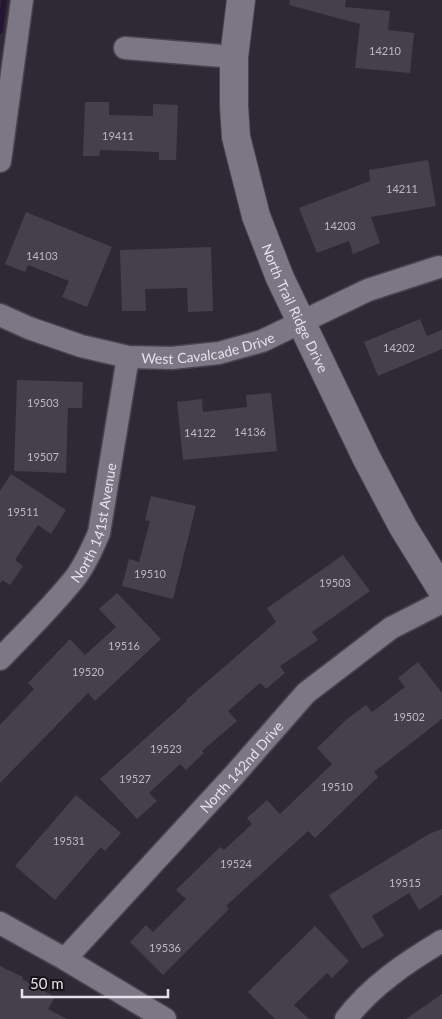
<svg xmlns="http://www.w3.org/2000/svg" width="442" height="1019" font-family="Lato,sans-serif">
<rect width="100%" height="100%" fill="#2f2936"/>
<g fill="none" stroke-linecap="round" stroke-linejoin="round">
<!-- stream -->
<path stroke="#241533" stroke-width="5.5" d="M0 31 4 0"/>
</g>
<!-- building -->
<g fill="#46404d">
<path d="M290 0H346L345 7 390 11 388 30 414 33 410 73 355 68 360 24 289 5Z"/>
<path d="M85 102H109V115L153 116V104L178 105 176 160H159V152L100 150 99 156H83Z"/>
<path d="M428 160 436 206 371 217 380 243 353 254 349 241 317 253 299 208 370 181 369 170Z"/>
<path d="M26 212 112 247 87 307 62 297 69 281 28 265 25 272 5 264Z"/>
<path d="M211 247 213 311 188 312 187 288 145 289 146 311H122L120 250Z"/>
<path d="M420 319 427 336 442 330V349L378 376 364 342Z"/>
<path d="M17 380 83 382 82 408H68L66 473 14 471Z"/>
<path d="M271 393 277 451 183 460 177 402 202 399 203 412 247 407 246 395Z"/>
<path d="M11 474 66 510 51 534 38 525 15 560 23 566 10 585 2 580 0 584V491Z"/>
<path d="M151 496 196 506 173 599 122 586 129 559 139 562 150 521 145 520Z"/>
<path d="M343 555 370 591 312 632 318 640 280 666 285 673 266 689 260 683 228 711 237 721 202 751 204 753 186 770 180 764 149 793 157 801 137 819 100 779 187 701 186 700 276 622 267 608Z"/>
<path d="M117 593 161 639 95 701 88 693 0 783V725L34 689 28 683 70 639 85 655 116 627 99 609Z"/>
<path d="M418 662 442 693V719L374 772 378 777 315 838 308 831 226 906 229 909 163 975 130 942 146 925 153 932 186 899 176 890 220 847 224 850 252 824 247 818 267 800 280 814 332 764 317 748 347 719 366 705 372 712 405 687 398 678Z"/>
<path d="M76 795 121 833 105 851 101 847 55 900 15 866Z"/>
<path d="M442 829V895L419 910 409 893 372 916 384 936 362 949 329 895 429 834Z"/>
<path d="M315 926 349 961 332 978 327 973 294 1005 309 1019H275L248 992Z"/>
<path d="M0 966 23 977 22 979 55 997 48 1009 67 1019H0Z"/>
<path d="M442 994V1019H406Z"/>
</g>
<g fill="none" stroke-linecap="round" stroke-linejoin="round">
<defs>
<g id="minor">
<path d="M125 48 234 57"/>
<path d="M0 161 22 0"/>
<path id="s1" d="M0 315 29 328 81 346 128 357 172 358 219 353 262 341 368 290 439 267"/>
<path id="s2" d="M0 659C25 633 52 607 75 578 85 565 92 549 99 533L128 357"/>
<path d="M0 923 65 959 165 1019"/>
<path id="s3" d="M65 959 235 774 306 693 391 628 442 602"/>
<path d="M346 1019C371 986 407 962 442 941"/>
</g>
<g id="tertiary">
<path id="s4" d="M241 0 234 57V106L236 137 256 216 280 278 367 459 403 527 442 590"/>
</g>
</defs>
<!-- minor casing -->
<use href="#minor" stroke="#48444e" stroke-width="25"/>
<!-- tertiary casing -->
<use href="#tertiary" stroke="#48444e" stroke-width="30"/>
<!-- minor -->
<use href="#minor" stroke="#7d7685" stroke-width="22"/>
<!-- tertiary -->
<use href="#tertiary" stroke="#7d7685" stroke-width="28"/>
</g>
<g text-anchor="middle" dominant-baseline="central" stroke-width="5" stroke-linejoin="round" paint-order="stroke">
<!-- number labels -->
<g font-size="11" fill="#bcb9c2">
<text x="385" y="50">14210</text>
<text x="118" y="135">19411</text>
<text x="402" y="188">14211</text>
<text x="340" y="225">14203</text>
<text x="42" y="255">14103</text>
<text x="399" y="347">14202</text>
<text x="43" y="402">19503</text>
<text x="250" y="431">14136</text>
<text x="200" y="432">14122</text>
<text x="43" y="456">19507</text>
<text x="23" y="511">19511</text>
<text x="150" y="573">19510</text>
<text x="335" y="582">19503</text>
<text x="124" y="645">19516</text>
<text x="88" y="671">19520</text>
<text x="409" y="716">19502</text>
<text x="166" y="748">19523</text>
<text x="135" y="778">19527</text>
<text x="337" y="786">19510</text>
<text x="69" y="840">19531</text>
<text x="236" y="863">19524</text>
<text x="405" y="882">19515</text>
<text x="165" y="947">19536</text>
</g>
<!-- street labels -->
<g font-size="14" fill="#e4e1e9" stroke="#161319">
<text stroke="none"><textPath href="#s4" startOffset="319">North Trail Ridge Drive</textPath></text>
<text stroke="none"><textPath href="#s1" startOffset="216">West Cavalcade Drive</textPath></text>
<text stroke="none"><textPath href="#s2" startOffset="170">North 141st Avenue</textPath></text>
<text stroke="none"><textPath href="#s3" startOffset="261">North 142nd Drive</textPath></text>
</g>
</g>
<!-- scale -->
<path d="M22 989v8h146v-8" fill="none" stroke="#e4e1e9" stroke-width="2.5"/>
<text x="30" y="989" font-size="15" fill="#e4e1e9" stroke="#161319" stroke-width="4" paint-order="stroke">50 m</text>
</svg>
